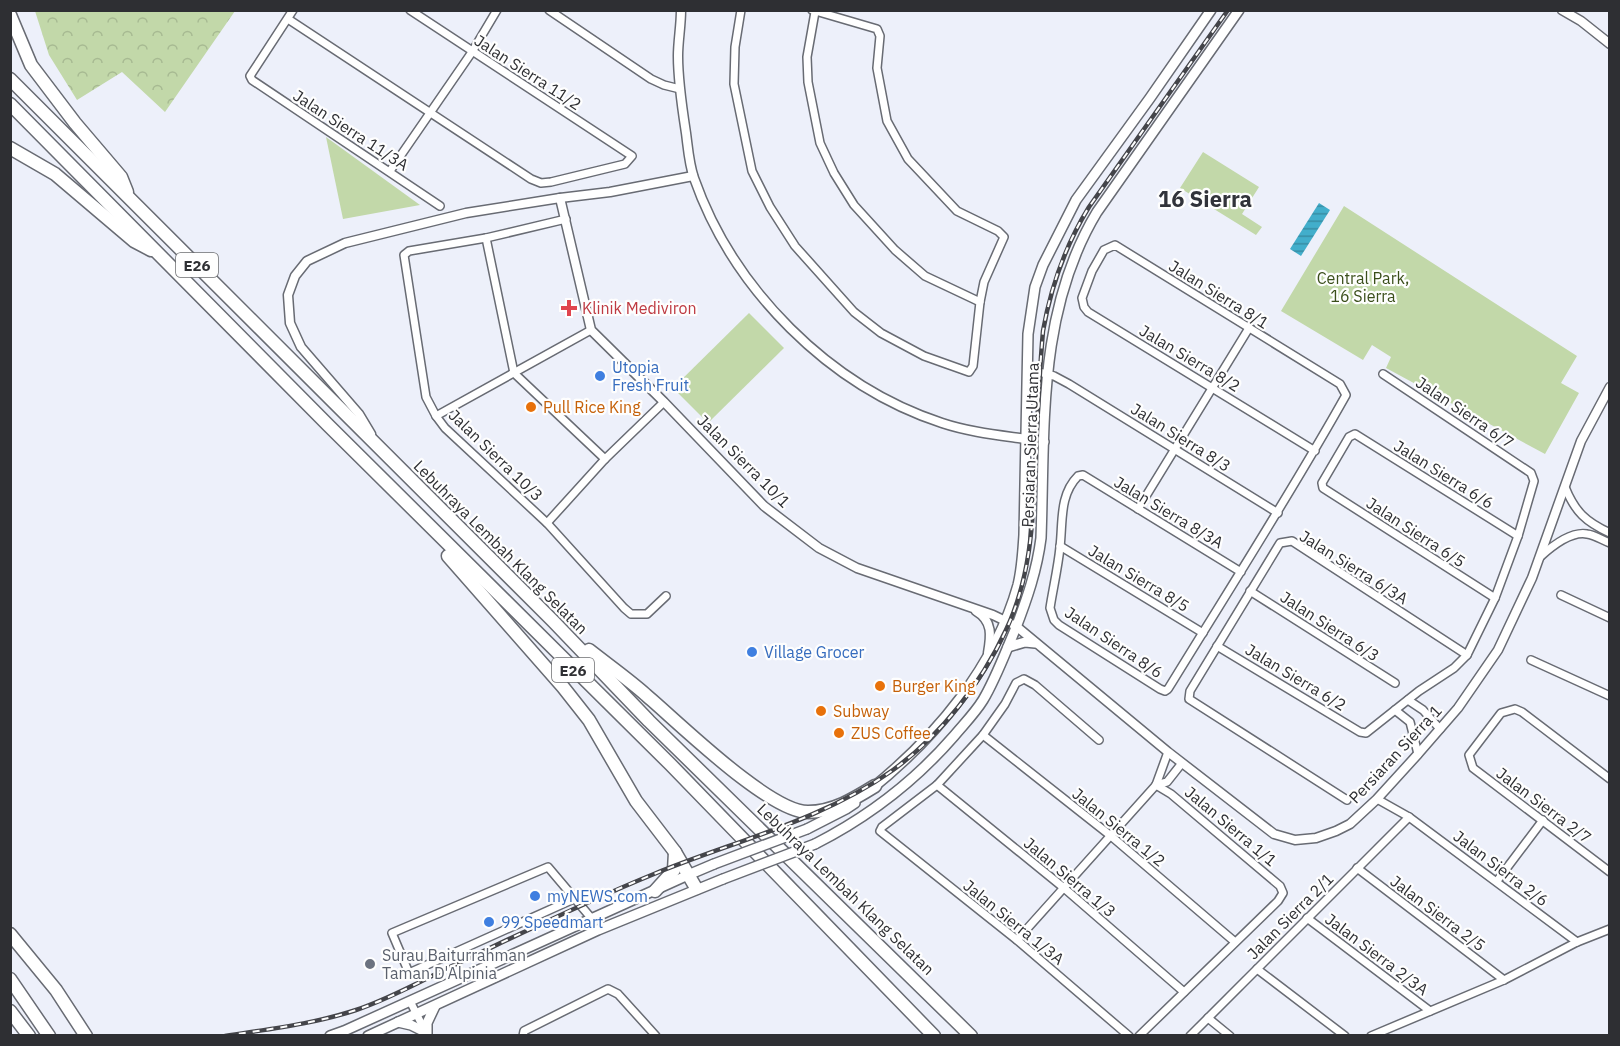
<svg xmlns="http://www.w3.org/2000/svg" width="1620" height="1046" font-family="'IBM Plex Sans',sans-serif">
<defs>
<pattern id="forest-crowns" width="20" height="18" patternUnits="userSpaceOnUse" patternTransform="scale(1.5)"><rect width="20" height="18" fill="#c2d8a9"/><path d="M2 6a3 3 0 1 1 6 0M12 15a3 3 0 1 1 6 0" fill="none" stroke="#a7ba92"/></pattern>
<pattern id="water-rules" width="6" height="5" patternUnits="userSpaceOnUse" patternTransform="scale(1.5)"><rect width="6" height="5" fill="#42aecb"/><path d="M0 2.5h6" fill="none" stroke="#388ea5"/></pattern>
</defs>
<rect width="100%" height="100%" fill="#edf0fa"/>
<!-- forest -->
<path fill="url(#forest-crowns)" d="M35 11V10L235 11 165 112 122 72 77 100 49 55Z"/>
<!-- green -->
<g fill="#c2d8a9">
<path d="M326 137 420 205 343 219Z"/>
<path d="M1203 152 1259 187 1242 214 1262 227 1256 235 1180 188Z"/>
<path d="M1344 206 1577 356 1561 383 1579 393 1545 454 1386 368 1391 357 1372 345 1363 360 1281 311Z"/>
<path d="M749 313 784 348 708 423 673 388Z"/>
</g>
<!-- water -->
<path fill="url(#water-rules)" d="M1319 203 1330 210 1301 256 1290 249Z"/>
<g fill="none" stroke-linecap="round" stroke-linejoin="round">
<defs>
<g id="minor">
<path d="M293 10 250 76 252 80 440 206"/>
<path d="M549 10 651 79 664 85 680 89"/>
<path d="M741 10 735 47 734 84 752 171 770 207 795 246 854 312 881 333 924 356 969 372 973 366 980 302 984 282 1004 237 998 231 957 211 908 159 887 121 877 68 880 36 877 29 812 10"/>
<path d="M815 12 807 57 808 82 820 143 834 173 854 205 895 250 925 276 980 302"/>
<path d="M288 19 531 179 541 183 551 182 625 164 632 156 410 10"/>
<path d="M390 171 472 52 497 10"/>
<path d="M566 219 486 238 409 251 404 255 426 397 436 416 445 428 547 523 624 608 631 614H647L666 596"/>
<path d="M486 238 514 373 605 459"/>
<path d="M1028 369 1054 376 1069 384 1278 513"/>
<path d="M436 416 591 330"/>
<path d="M1026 439 1045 442"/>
<path d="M1565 487C1575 512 1586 522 1610 533"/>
<path d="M1138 509 1249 328"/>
<path d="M547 523 605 459 664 402"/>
<path d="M1060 546 1203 633"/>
<path d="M1540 557C1551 547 1571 531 1587 534 1595 535 1602 540 1610 543"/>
<path d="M1241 572 1083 475 1078 476C1059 495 1063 522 1060 547 1058 568 1053 588 1050 608L1054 620 1059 625 1160 689 1165 691 1168 689C1228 591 1290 495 1346 395L1340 384 1115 245 1104 250 1092 271 1082 298 1084 307 1088 312 1315 451"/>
<path d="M1250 591 1395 683"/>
<path d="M1561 595 1610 618"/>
<path d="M1495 598 1323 488 1322 483 1349 437 1355 434 1518 536"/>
<path d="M1217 646 1360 732 1366 733 1419 691 1454 668 1467 655 1495 598 1518 536 1534 481 1531 473 1383 374"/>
<path d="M1531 660 1610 696"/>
<path d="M1408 700 1423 710 1440 729"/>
<path d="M1395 710 1410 722 1418 754"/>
<path d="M983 735 1111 836 1235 942"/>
<path d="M1099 740 1035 685 1024 679 1016 683 1005 704 983 735 937 785 882 827 880 831 1017 940 1129 1036"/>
<path d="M1610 779 1522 712 1515 709 1501 713 1469 755 1473 768 1610 872"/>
<path d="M937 785 1064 888 1184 992"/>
<path d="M1156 785 1167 782 1182 763"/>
<path d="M1377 799 1409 817 1577 942"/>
<path d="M1347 800 1189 699 1190 691 1280 543 1292 541 1467 655"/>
<path d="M1357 868 1504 980"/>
<path d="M1497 881 1543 820"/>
<path d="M576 898 409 973 392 933 548 867 592 919"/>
<path d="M1307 918 1430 1011"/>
<path d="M1017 940 1156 785 1168 752"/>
<path d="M1257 969 1345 1036"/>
<path d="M410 1001 425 1031"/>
<path d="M1208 1018 1230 1036"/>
<path d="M523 1036 524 1031 608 989 618 994 656 1036"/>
<path d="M1139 1036 1278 901 1283 893 1280 886 1171 794 1156 785"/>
<path d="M1190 1036 1409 817"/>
<path d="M1371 1036 1504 980 1577 942 1610 929"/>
</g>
<g id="tertiary">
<path d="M681 10C681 26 678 41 678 56 678 82 682 107 686 133 688 148 689 164 694 178 733 289 829 386 942 423 969 432 998 435 1026 439"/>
<path d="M1562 10 1581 21 1610 44"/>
<path d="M560 198 591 330 664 402 764 506 819 548 857 568 993 615 1016 626 1168 752 1274 834 1295 840 1316 838 1336 831 1350 824 1377 799 1418 754 1458 708 1498 650 1532 578 1581 441 1610 387"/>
<path d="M371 434 359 414 301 347 290 323 288 295 295 276 307 261 345 243 466 213 560 198 610 192 693 176"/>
<path d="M976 611C993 621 991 636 988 653"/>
</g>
<g id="secondary">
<path d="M1008 647 1025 642 1035 643"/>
<path d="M870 790C936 737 995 667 1018 585 1022 569 1023 551 1024 535L1028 334 1035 287 1043 265 1076 200 1150 98 1211 10"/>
<path d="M807 829 846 809 855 803"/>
<path d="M815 844C868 817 915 781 954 736 964 724 975 713 983 700 996 678 1005 653 1015 630 1027 599 1037 570 1041 538 1045 427 1037 311 1097 212L1239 10"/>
<path d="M398 1022 411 1025 425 1032"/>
<path d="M330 1036 344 1031 688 875 714 864"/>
<path d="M368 1036 598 930 723 879"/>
<path d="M427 1036V1023L435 1006"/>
</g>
<g id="motorway">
<path d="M10 15 31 65 75 123 121 177 127 192"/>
<path d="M10 79 553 621 649 721 971 1036"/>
<path d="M10 104 328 425 670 764 934 1036"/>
<path d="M10 148 55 174 134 241 151 250"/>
<path d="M448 556 563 687 589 720 636 801 675 852 696 888"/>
<path d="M589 650C608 665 628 679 646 695 678 722 769 812 808 812 833 812 854 799 875 786"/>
<path d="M655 891 674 870 675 852"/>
<path d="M10 934 56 990 86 1036"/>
<path d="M10 979 49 1036"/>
<path d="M10 1011 29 1036"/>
</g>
</defs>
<!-- minor casing -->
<use href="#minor" stroke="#686b73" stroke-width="10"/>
<!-- tertiary casing -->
<use href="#tertiary" stroke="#686b73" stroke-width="11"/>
<!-- secondary casing -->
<use href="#secondary" stroke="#686b73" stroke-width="12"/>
<!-- motorway casing -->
<use href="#motorway" stroke="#686b73" stroke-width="15"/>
<!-- minor -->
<use href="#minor" stroke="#fff" stroke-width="7"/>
<!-- tertiary -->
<use href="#tertiary" stroke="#fff" stroke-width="8"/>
<!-- secondary -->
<use href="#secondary" stroke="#fff" stroke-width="9"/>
<!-- motorway -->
<use href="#motorway" stroke="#fff" stroke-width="12"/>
<defs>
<path id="rail" d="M225 1036C269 1029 314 1024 356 1010 389 999 419 982 450 967 518 935 585 902 654 874 734 841 821 821 893 770 941 735 981 684 1006 630 1030 579 1033 525 1035 470 1037 424 1039 377 1043 331 1051 286 1065 246 1089 207L1228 10"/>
</defs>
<!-- rail casing -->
<use href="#rail" stroke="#44454a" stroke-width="4.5"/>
<!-- rail -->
<use href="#rail" stroke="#fefefe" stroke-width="2" stroke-dasharray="7" stroke-linecap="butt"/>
<defs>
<g id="secondary-bridge">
<path d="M714 864 807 829"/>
<path d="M723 879 815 844"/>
</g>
</defs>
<!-- secondary-bridge casing -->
<use href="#secondary-bridge" stroke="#686b73" stroke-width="12" stroke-linecap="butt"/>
<!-- secondary-bridge -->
<use href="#secondary-bridge" stroke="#fff" stroke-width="9"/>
</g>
<!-- markers -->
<path fill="#e0444e" stroke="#fefefe" stroke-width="2" d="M566 299h6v6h6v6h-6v6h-6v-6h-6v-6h6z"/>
<g fill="#3f7fe0" stroke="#fefefe" stroke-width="2">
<circle cx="600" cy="376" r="6"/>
<circle cx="752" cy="652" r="6"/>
<circle cx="535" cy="896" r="6"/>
<circle cx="489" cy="922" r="6"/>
</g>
<g fill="#e8710a" stroke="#fefefe" stroke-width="2">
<circle cx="531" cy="407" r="6"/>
<circle cx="880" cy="686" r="6"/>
<circle cx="821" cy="711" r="6"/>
<circle cx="839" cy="733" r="6"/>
</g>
<circle fill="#6b7280" stroke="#fefefe" stroke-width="2" cx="370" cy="964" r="6"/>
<g text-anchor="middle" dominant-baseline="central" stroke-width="4.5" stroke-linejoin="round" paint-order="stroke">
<!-- shield labels -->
<g fill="#fefefe" stroke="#6c6d70" stroke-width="1.5">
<rect x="176" y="253" width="42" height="24" rx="4.5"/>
<rect x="552" y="658" width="42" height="24" rx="4.5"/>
</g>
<g font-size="15" font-weight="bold" fill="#2e2f33">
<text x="197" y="265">E26</text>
<text x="573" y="670">E26</text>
</g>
<!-- street labels -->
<g font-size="16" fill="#2e2f33" stroke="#fefefe">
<text transform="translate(528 72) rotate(33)">Jalan Sierra 11/2</text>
<text transform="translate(351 130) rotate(33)">Jalan Sierra 11/3A</text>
<text transform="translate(1219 294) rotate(32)">Jalan Sierra 8/1</text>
<text transform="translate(1190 358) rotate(31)">Jalan Sierra 8/2</text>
<text transform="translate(1465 412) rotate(34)">Jalan Sierra 6/7</text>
<text transform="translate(1181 437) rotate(32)">Jalan Sierra 8/3</text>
<text transform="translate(1030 445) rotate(-88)">Persiaran Sierra Utama</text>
<text transform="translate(496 455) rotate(44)">Jalan Sierra 10/3</text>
<text transform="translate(744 461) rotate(45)">Jalan Sierra 10/1</text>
<text transform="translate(1444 474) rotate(32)">Jalan Sierra 6/6</text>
<text transform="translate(1169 512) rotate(31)">Jalan Sierra 8/3A</text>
<text transform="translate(1416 532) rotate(33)">Jalan Sierra 6/5</text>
<text transform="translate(501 547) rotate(45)">Lebuhraya Lembah Klang Selatan</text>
<text transform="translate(1354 567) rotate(32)">Jalan Sierra 6/3A</text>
<text transform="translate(1139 578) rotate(31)">Jalan Sierra 8/5</text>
<text transform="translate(1330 626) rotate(33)">Jalan Sierra 6/3</text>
<text transform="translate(1114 642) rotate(34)">Jalan Sierra 8/6</text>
<text transform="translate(1296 677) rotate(31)">Jalan Sierra 6/2</text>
<text transform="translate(1395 754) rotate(-47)">Persiaran Sierra 1</text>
<text transform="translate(1544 805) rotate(37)">Jalan Sierra 2/7</text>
<text transform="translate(1231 826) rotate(40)">Jalan Sierra 1/1</text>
<text transform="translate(1119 827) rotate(39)">Jalan Sierra 1/2</text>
<text transform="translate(1501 868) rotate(37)">Jalan Sierra 2/6</text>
<text transform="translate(1070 877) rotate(40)">Jalan Sierra 1/3</text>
<text transform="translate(846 889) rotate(44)">Lebuhraya Lembah Klang Selatan</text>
<text transform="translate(1438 913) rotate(37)">Jalan Sierra 2/5</text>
<text transform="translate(1290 916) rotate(-45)">Jalan Sierra 2/1</text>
<text transform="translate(1014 922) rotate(39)">Jalan Sierra 1/3A</text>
<text transform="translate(1377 954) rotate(37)">Jalan Sierra 2/3A</text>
</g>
<!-- park labels -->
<g font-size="16" fill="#3b4f1b" stroke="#fefefe">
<text x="1363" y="278">Central Park,<tspan x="1363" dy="18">16 Sierra</tspan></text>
</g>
<!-- health labels -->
<g font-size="16" fill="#be3a42" stroke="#fefefe" text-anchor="start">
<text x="582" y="308">Klinik Mediviron</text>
</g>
<!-- shop labels -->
<g font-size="16" fill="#366cbe" stroke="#fefefe" text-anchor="start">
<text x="612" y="367">Utopia<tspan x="612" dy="18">Fresh Fruit</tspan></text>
<text x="764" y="652">Village Grocer</text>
<text x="547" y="896">myNEWS.com</text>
<text x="501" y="922">99 Speedmart</text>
</g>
<!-- food labels -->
<g font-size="16" fill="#c56008" stroke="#fefefe" text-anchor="start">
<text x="543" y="407">Pull Rice King</text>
<text x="892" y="686">Burger King</text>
<text x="833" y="711">Subway</text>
<text x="851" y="733">ZUS Coffee</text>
</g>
<!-- worship labels -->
<g font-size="16" fill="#5b616d" stroke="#fefefe" text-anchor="start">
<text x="382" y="955">Surau Baiturrahman<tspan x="382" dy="18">Taman D'Alpinia</tspan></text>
</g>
<!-- district labels -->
<g font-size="22" font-weight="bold" fill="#31333a" stroke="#fefefe">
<text x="1205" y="198">16 Sierra</text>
</g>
</g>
<!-- border -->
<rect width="1620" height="1046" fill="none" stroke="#2e2f33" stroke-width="24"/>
</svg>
